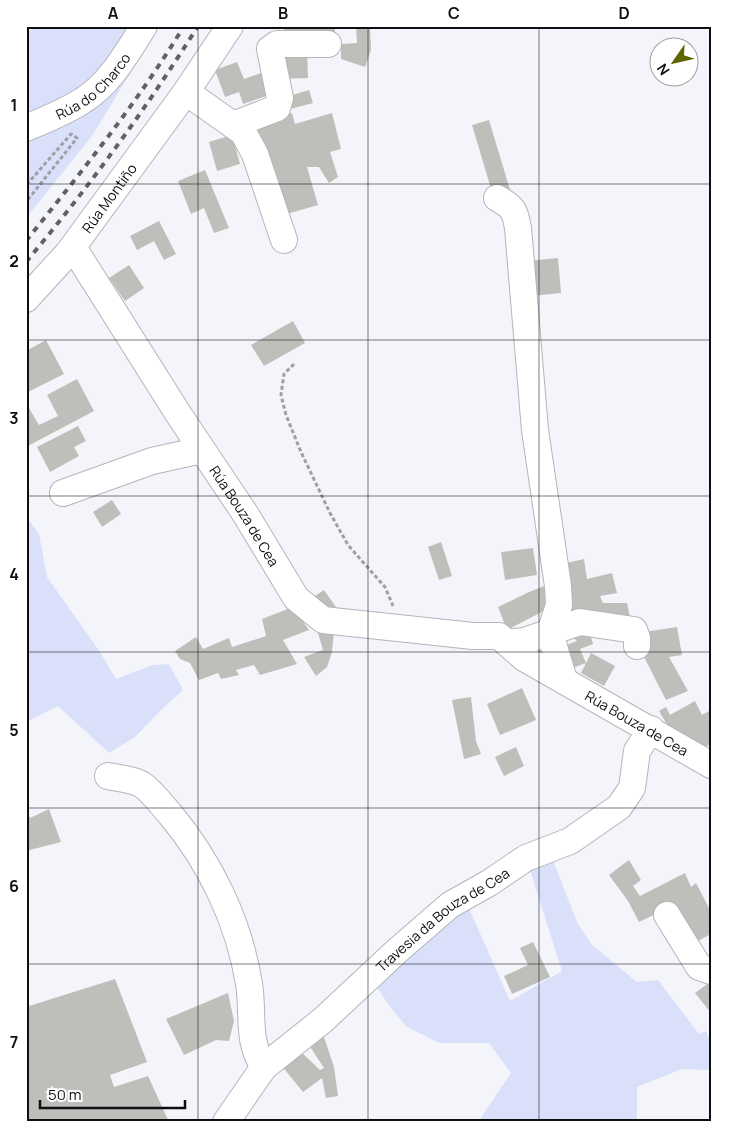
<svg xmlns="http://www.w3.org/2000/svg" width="737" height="1148" font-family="Manrope,sans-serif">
<rect width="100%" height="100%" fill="#f4f5fb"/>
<!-- green -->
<g fill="#dae0fa">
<path d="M39 26H159L92 136 26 218V32Z"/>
<path d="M28 519 39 534 47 577 98 649 116 679 153 665 169 664 183 690 162 709 135 737 109 753 58 706 26 722V520Z"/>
<path d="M549 850 577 922 592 945 637 982 658 980 699 1034 706 1031 711 1043V1070L682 1069 637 1087V1122H478L511 1073 489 1043H439L407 1027 390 1007 370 977 464 897 510 1001 562 971 529 867Z"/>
</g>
<!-- building -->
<g fill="#bebfba">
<path d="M284 26H335V34L284 33Z"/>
<path d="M356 26H370L371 50 365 67 341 59V44L357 43Z"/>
<path d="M278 49H307L308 78 279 79Z"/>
<path d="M237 62 244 79 261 73 269 95 243 104 239 92 225 97 215 70Z"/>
<path d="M309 90 313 103 286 110 283 98Z"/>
<path d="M292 113 295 124 332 113 341 149 330 152 338 177 329 183 319 167H307L318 205 280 216 254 125Z"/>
<path d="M489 120 511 193 492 192 472 125Z"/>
<path d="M232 135 240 164 217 171 209 142Z"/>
<path d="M205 170 229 228 214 233 204 208 191 214 178 181Z"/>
<path d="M159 221 176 254 164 260 154 241 137 250 130 236Z"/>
<path d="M558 258 561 293 531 296 528 261Z"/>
<path d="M129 265 144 288 125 301 109 278Z"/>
<path d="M293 321 305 343 264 366 251 345Z"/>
<path d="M46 340 64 374 26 393V351Z"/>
<path d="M77 379 94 411 26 447V403L39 425 58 416 47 395Z"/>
<path d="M78 426 86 441 74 447 79 456 50 472 37 447Z"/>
<path d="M112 500 121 514 102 527 93 512Z"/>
<path d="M441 542 452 576 439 580 428 547Z"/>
<path d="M533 548 537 575 505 580 501 552Z"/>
<path d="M584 559 587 579 612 573 617 593 600 596 603 603H627L631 622 566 617 567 603 573 604 570 590 558 565Z"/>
<path d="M552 583 557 604 507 630 498 607 529 592Z"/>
<path d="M324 590 336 607 329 614 312 598Z"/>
<path d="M293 607 309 630 283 640 297 664 260 675 254 665 236 670 239 675 221 679 218 673 199 680 190 663 180 659 175 651 196 637 203 649 229 638 232 647 266 636 262 619Z"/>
<path d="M588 627 593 644 580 649 586 663 567 670 559 648 577 641 571 636Z"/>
<path d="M677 627 682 655 669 657 688 691 666 700 645 659 644 632Z"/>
<path d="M334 630 332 652 327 667 316 676 304 657 323 650 318 633Z"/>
<path d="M591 653 615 666 604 686 581 673Z"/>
<path d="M522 688 536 720 500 735 487 704Z"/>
<path d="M471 697 476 741 481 754 464 759 452 700Z"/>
<path d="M695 701 702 715 711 710V744L701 749 676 740 659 711 666 707 670 715Z"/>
<path d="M516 747 524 766 504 776 495 757Z"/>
<path d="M26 809 30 818 49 809 61 842 26 851Z"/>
<path d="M629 860 641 880 633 886 640 896 685 873 691 887 696 883 711 912V934L694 943 668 908 639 922 628 901 609 875Z"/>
<path d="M533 942 550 977 512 994 504 976 528 965 520 948Z"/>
<path d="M115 979 147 1062 110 1075 114 1087 148 1076 169 1122H26V1007Z"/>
<path d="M711 981V1013L695 993Z"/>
<path d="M228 993 234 1021 229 1041 216 1040 184 1055 166 1019Z"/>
<path d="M323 1034 334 1067 338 1096 326 1098 322 1078 303 1092 281 1065 301 1052 320 1070 324 1068 309 1045Z"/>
</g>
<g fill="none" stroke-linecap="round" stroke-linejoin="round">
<defs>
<g id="minor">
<path d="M186 92 243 132 255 154 284 240"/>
<path d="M233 125 277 108 280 98 270 49 277 44H328"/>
<path id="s1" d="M26 128C45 120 65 112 82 101 110 84 127 53 144 26"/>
<path d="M497 198C513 207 515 210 518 228L535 430 558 586 559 605 550 633 564 680"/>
<path id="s2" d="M73 247 179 415 246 515 296 598 323 620 473 636H499L524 658 711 765"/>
<path id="s3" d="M26 299 69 252 186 92 230 26"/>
<path d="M63 493 152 461 202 450"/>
<path d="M507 643 524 641 580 622 634 630 637 638V646"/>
<path d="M108 776C117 778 132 779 141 784 152 791 161 804 170 814 210 862 239 921 249 984 254 1014 246 1040 264 1067"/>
<path d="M667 915 699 967 711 971"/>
<path id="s4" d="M226 1122 264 1067 323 1020 398 950 450 905 489 883 526 858 570 841 619 807 632 788 637 751 651 729"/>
</g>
</defs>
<!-- minor casing -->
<use href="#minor" stroke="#b4b5ba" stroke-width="28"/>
<!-- path -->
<g stroke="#9fa0a4" stroke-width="3" stroke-dasharray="4 2.5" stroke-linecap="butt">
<path d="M26 180 29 182 71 134 77 138 26 202"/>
<path d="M294 364 284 374 281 395 286 415 301 452 330 513 348 545 385 587 393 606"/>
</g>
<!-- minor -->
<use href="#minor" stroke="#fff" stroke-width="26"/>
<!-- rail -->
<g stroke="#616265" stroke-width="4" stroke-dasharray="6 6" stroke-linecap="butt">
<path d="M26 241C82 171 138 102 184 26"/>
<path d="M26 262C89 187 146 109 198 26"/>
</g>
</g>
<!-- grid -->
<path fill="none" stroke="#0e0f10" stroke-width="1" stroke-opacity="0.55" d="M198 26V1122M368 26V1122M539 26V1122M26 184H711M26 340H711M26 496H711M26 652H711M26 808H711M26 964H711"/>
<g text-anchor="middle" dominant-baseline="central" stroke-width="5" stroke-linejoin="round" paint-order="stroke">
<!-- street labels -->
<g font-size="14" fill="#0e0f10" stroke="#fff">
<text stroke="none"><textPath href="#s1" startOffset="80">Rúa do Charco</textPath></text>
<text stroke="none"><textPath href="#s3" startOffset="131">Rúa Montiño</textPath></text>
<text stroke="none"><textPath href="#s2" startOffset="319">Rúa Bouza de Cea</textPath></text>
<text stroke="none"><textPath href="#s2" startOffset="791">Rúa Bouza de Cea</textPath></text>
<text stroke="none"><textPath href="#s4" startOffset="299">Travesia da Bouza de Cea</textPath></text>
</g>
</g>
<!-- border -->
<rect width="737" height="1148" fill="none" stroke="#ffffff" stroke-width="55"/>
<!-- north arrow -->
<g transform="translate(674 62) rotate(236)"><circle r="24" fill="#ffffff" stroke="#9f9f9f"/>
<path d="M0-4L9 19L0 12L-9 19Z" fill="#5f6503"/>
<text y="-8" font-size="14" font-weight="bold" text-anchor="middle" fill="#0e0f10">N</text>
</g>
<!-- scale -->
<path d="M40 1100v8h145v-8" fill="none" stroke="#0e0f10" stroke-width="2.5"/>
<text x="48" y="1100" font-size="15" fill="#0e0f10" stroke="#ffffff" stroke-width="4" paint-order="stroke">50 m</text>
<rect x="28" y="28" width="682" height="1092" fill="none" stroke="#0e0f10" stroke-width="2"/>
<g font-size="16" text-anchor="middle" font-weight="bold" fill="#0e0f10">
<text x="113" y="19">A</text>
<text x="283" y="19">B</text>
<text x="454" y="19">C</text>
<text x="624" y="19">D</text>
<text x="14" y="111">1</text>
<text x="14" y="267">2</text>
<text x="14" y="424">3</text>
<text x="14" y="580">4</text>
<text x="14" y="736">5</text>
<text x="14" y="892">6</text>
<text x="14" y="1048">7</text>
</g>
</svg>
